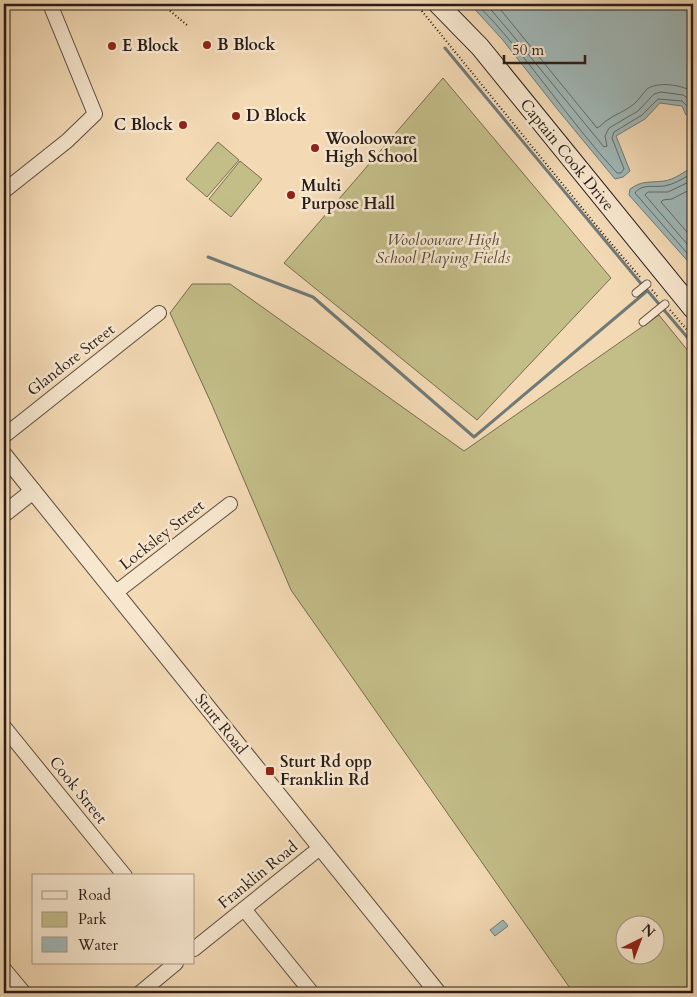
<svg xmlns="http://www.w3.org/2000/svg" width="697" height="997" font-family="Cardo,serif">
<rect width="100%" height="100%" fill="#f3dab5"/>
<filter id="stains"><feTurbulence type="fractalNoise" baseFrequency=".004" numOctaves="4"/><feColorMatrix values="0 0 0 0 .2 0 0 0 0 .09 0 0 0 0 .02 0 0 0 .5 -.17"/></filter>
<radialGradient id="worn" r=".72"><stop offset=".6" stop-color="#630" stop-opacity="0"/><stop offset="1" stop-color="#630" stop-opacity=".3"/></radialGradient>
<!-- green -->
<g fill="#c3bd88" stroke="#766c50" fill-rule="evenodd">
<path d="M443 78 611 278 477 420 284 263Z"/>
<path d="M218 142 239 160 207 197 186 179Z"/>
<path d="M240 161 262 179 231 217 209 199Z"/>
<path d="M192 284H230L464 451 659 315 693 357V993H569L572 991 291 590 212 405 170 313ZM624 924H654V954H624Z"/>
</g>
<!-- water -->
<g fill="#a0b8b8" stroke="#707a78">
<path d="M470 4H693V113L686 115 682 106 660 103 645 119 616 136 630 171 623 177 615 179 558 110 502 39Z"/>
<path d="M693 167V267L629 195 630 189C643 180 649 183 664 181 674 180 685 171 693 167Z"/>
<path d="M503 920 508 926 495 936 490 930Z"/>
</g>
<g fill="none" stroke-linecap="round" stroke-linejoin="round">
<!-- shore -->
<g stroke="#646a68" stroke-width="1">
<path d="M477 4C528 56 567 119 617 173H621L624 169 612 138 614 132 642 115 658 99 682 101 689 108H693"/>
<path d="M486 4 510 32 604 147 607 146 605 136 609 128 638 111 654 94 661 92 683 95 693 102"/>
<path d="M496 4 597 128C601 126 603 123 606 121 615 114 626 111 634 104 639 100 642 94 647 89 658 81 683 85 693 92"/>
<path d="M693 173C685 177 677 183 668 185 657 189 643 182 635 193L693 260"/>
<path d="M693 180 668 192H648L645 195 693 251"/>
<path d="M693 188 672 199 663 200 661 202 693 239"/>
</g>
<!-- stream -->
<g stroke="#707a78" stroke-width="3">
<path d="M445 48 643 286"/>
<path d="M208 257 313 297 474 437 647 291"/>
<path d="M647 290 693 344"/>
</g>
<defs>
<g id="service">
<path d="M636 293 647 284"/>
<path d="M643 322 665 304"/>
</g>
<g id="minor">
<path d="M4 191 67 141 95 114 50 4"/>
<path d="M4 436 159 313"/>
<path d="M115 593 230 504"/>
<path d="M4 727 125 876"/>
<path d="M244 909 312 993"/>
<path d="M194 949 321 847"/>
<path d="M4 969 24 993"/>
<path d="M140 993 176 963"/>
</g>
<g id="tertiary">
<path d="M4 455 438 993"/>
<path d="M4 514 33 491"/>
</g>
<path id="secondary" d="M438 4 480 47 693 309"/>
</defs>
<!-- service casing -->
<use href="#service" stroke="#5c4c3f" stroke-width="9"/>
<!-- minor casing -->
<use href="#minor" stroke="#5c4c3f" stroke-width="16"/>
<!-- tertiary casing -->
<use href="#tertiary" stroke="#5c4c3f" stroke-width="18"/>
<!-- secondary casing -->
<use href="#secondary" stroke="#291c18" stroke-width="21"/>
<!-- path -->
<g stroke="#291c18" stroke-width="2" stroke-dasharray="1 2.5" stroke-linecap="butt">
<path d="M162 4 188 26"/>
<path d="M414 4 421 10 604 235 640 277"/>
<path d="M652 290 658 297"/>
<path d="M670 310 693 337"/>
</g>
<!-- service -->
<use href="#service" stroke="#f7e7cf" stroke-width="7"/>
<!-- minor -->
<use href="#minor" stroke="#f7e7cf" stroke-width="14"/>
<!-- tertiary -->
<use href="#tertiary" stroke="#f7e7cf" stroke-width="16"/>
<!-- secondary -->
<use href="#secondary" stroke="#f7e7cf" stroke-width="19"/>
</g>
<!-- markers -->
<g fill="#8f2418" stroke="#f7e7cf" stroke-width="2">
<circle cx="207" cy="45" r="5"/>
<circle cx="112" cy="46" r="5"/>
<circle cx="236" cy="116" r="5"/>
<circle cx="183" cy="125" r="5"/>
<circle cx="315" cy="148" r="5"/>
<circle cx="291" cy="195" r="5"/>
<rect x="265" y="766" width="10" height="10" rx="2.5"/>
</g>
<g text-anchor="middle" dominant-baseline="central" stroke-width="5" stroke-linejoin="round" paint-order="stroke">
<!-- poi labels -->
<g font-size="16" font-weight="bold" fill="#291c18" stroke="#f7e7cf" text-anchor="start">
<text x="217" y="45">B Block</text>
<text x="122" y="46">E Block</text>
<text x="246" y="116">D Block</text>
<text x="173" y="125" text-anchor="end">C Block</text>
<text x="325" y="139">Woolooware<tspan x="325" dy="18">High School</tspan></text>
<text x="301" y="186">Multi<tspan x="301" dy="18">Purpose Hall</tspan></text>
<text x="280" y="762">Sturt Rd opp<tspan x="280" dy="18">Franklin Rd</tspan></text>
</g>
<!-- street labels -->
<g font-size="16" fill="#291c18" stroke="#f7e7cf">
<text transform="translate(567 155) rotate(51)">Captain Cook Drive</text>
<text transform="translate(71 360) rotate(-38)">Glandore Street</text>
<text transform="translate(162 535) rotate(-38)">Locksley Street</text>
<text transform="translate(221 724) rotate(51)">Sturt Road</text>
<text transform="translate(78 790) rotate(51)">Cook Street</text>
<text transform="translate(258 875) rotate(-39)">Franklin Road</text>
</g>
<!-- park labels -->
<g font-size="16" font-style="italic" fill="#574c3a" stroke="#f7e7cf">
<text x="443" y="240">Woolooware High<tspan x="443" dy="18">School Playing Fields</tspan></text>
</g>
</g>
<!-- margin -->
<rect width="697" height="997" fill="none" stroke="#f3dab5" stroke-width="20"/>
<rect x="5" y="5" width="687" height="987" fill="none" stroke="#291c18" stroke-width="2.5"/>
<rect x="10" y="10" width="677" height="977" fill="none" stroke="#291c18"/>
<!-- legend -->
<rect x="32" y="874" width="162" height="90" fill="#f7e7cf" stroke="#a59686"/>
<rect x="42" y="891" width="25" height="8" fill="#f7e7cf" stroke="#a59686"/>
<text x="78" y="900" font-size="15" fill="#291c18">Road</text>
<rect x="42" y="912" width="25" height="15" fill="#c3bd88" stroke="#a59686"/>
<text x="78" y="924" font-size="15" fill="#291c18">Park</text>
<rect x="42" y="937" width="25" height="15" fill="#a0b8b8" stroke="#a59686"/>
<text x="78" y="950" font-size="15" fill="#291c18">Water</text>
<!-- north arrow -->
<g transform="translate(640 940) rotate(42)"><circle r="24" fill="#f7e7cf" stroke="#a59686"/>
<path d="M0-4L9 19L0 12L-9 19Z" fill="#8f2418"/>
<text y="-8" font-size="14" font-weight="bold" text-anchor="middle" fill="#291c18">N</text>
</g>
<!-- scale -->
<path d="M504 55v8h81v-8" fill="none" stroke="#291c18" stroke-width="2.5"/>
<text x="512" y="55" font-size="15" fill="#291c18" stroke="#f7e7cf" stroke-width="4" paint-order="stroke">50 m</text>
<rect width="100%" height="100%" filter="url(#stains)"/>
<rect width="100%" height="100%" fill="url(#worn)"/>
</svg>
